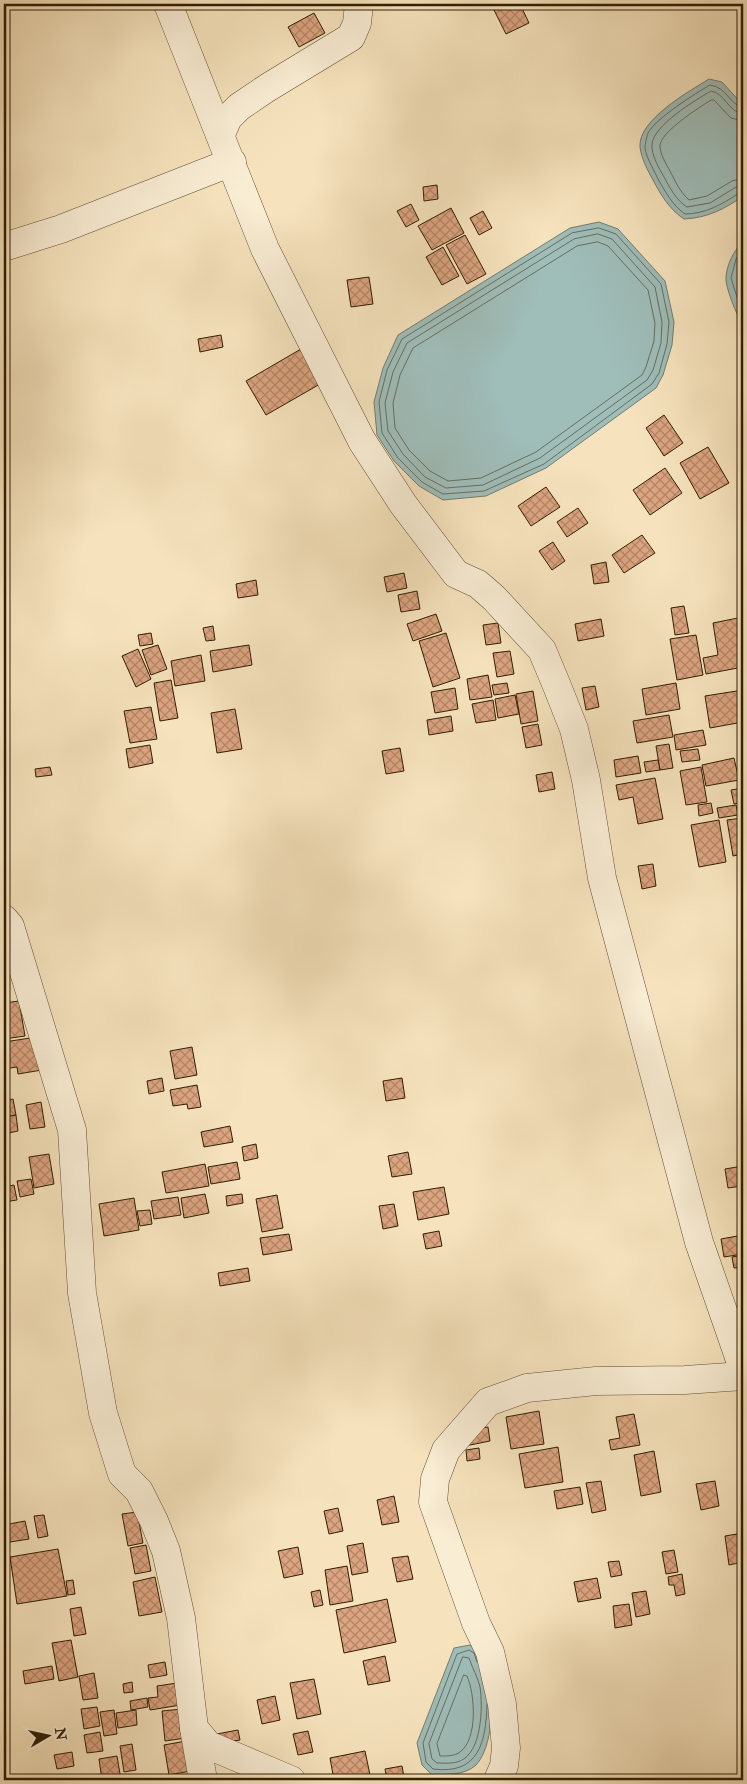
<svg xmlns="http://www.w3.org/2000/svg" width="747" height="1784" font-family="'IM FELL Double Pica',serif">
<defs>
<pattern id="building-cross-hatch" width="8" height="8" patternUnits="userSpaceOnUse" patternTransform="scale(1.25)"><rect width="8" height="8" fill="#dca480"/><path d="M0 0l8 8M0 8l8-8" fill="none" stroke="#b38567"/></pattern>
</defs>
<rect width="100%" height="100%" fill="#f6e3bd"/>
<filter id="stains"><feTurbulence type="fractalNoise" baseFrequency=".004" numOctaves="4"/><feColorMatrix values="0 0 0 0 .2 0 0 0 0 .09 0 0 0 0 .02 0 0 0 .5 -.17"/></filter>
<radialGradient id="worn" r=".72"><stop offset=".6" stop-color="#630" stop-opacity="0"/><stop offset="1" stop-color="#630" stop-opacity=".3"/></radialGradient>
<!-- water -->
<g fill="#9fbdb9" stroke="#737d70">
<path d="M709 79 722 82 743 105V196C725 209 707 218 684 219 669 209 661 195 653 180 648 171 641 158 640 147 638 120 688 92 709 79Z"/>
<path d="M599 222 618 229 665 281 674 322 672 345 663 375 656 388 546 468 486 496 443 500 419 486 394 461 377 435 374 402 383 368 398 335 570 228Z"/>
<path d="M743 242V325C737 316 725 287 726 277 727 264 734 250 743 242Z"/>
<path d="M470 1645C497 1662 498 1742 476 1765 464 1776 446 1774 432 1775L422 1765 417 1743 454 1648Z"/>
</g>
<g fill="none" stroke-linecap="round" stroke-linejoin="round">
<!-- shore -->
<g stroke="#686e5e" stroke-width="1">
<path d="M743 107C730 106 727 87 710 85 696 93 655 119 648 133 647 136 645 144 645 148 646 157 653 168 657 177 665 191 672 205 685 214 705 214 723 204 739 193L743 192"/>
<path d="M743 114C728 112 725 93 711 91 694 101 654 125 652 144 651 155 659 168 664 177 670 188 676 200 687 207L710 203 736 187 743 186"/>
<path d="M743 121 731 118 714 100H711C700 107 660 132 660 146 660 154 666 164 670 171 675 181 680 192 689 200L707 196 732 181 743 178"/>
<path d="M599 228 616 234 661 284 669 322 667 344 659 373 652 384 544 464 484 491 443 494 422 482 398 458 382 433 379 402 387 370 402 339 572 233Z"/>
<path d="M598 234 612 239 655 287 662 322 661 343 653 370 647 380 540 458 483 485 446 488 425 477 403 454 388 431 385 403 393 372 407 343 574 239Z"/>
<path d="M598 242 608 246 648 290 655 323 654 341 646 367 642 375 536 452 481 478 448 481 430 471 409 450 395 428 393 403 400 375 413 348 577 246Z"/>
<path d="M743 248 736 259 731 278 743 316"/>
<path d="M463 1657 469 1658C472 1667 478 1678 480 1687 483 1707 482 1752 460 1761 453 1764 444 1763 437 1763L432 1759 429 1744Z"/>
<path d="M477 1662 474 1653 469 1650 457 1654 423 1743 426 1762 433 1769C479 1775 486 1742 487 1704"/>
<path d="M464 1675 467 1676C475 1694 478 1739 460 1752 455 1756 447 1756 440 1756L437 1744Z"/>
</g>
</g>
<!-- building -->
<g fill="url(#building-cross-hatch)" stroke="#301e02">
<path d="M491 4H520L529 23 506 34Z"/>
<path d="M314 13 325 33 299 47 288 27Z"/>
<path d="M437 185 438 199 424 201 423 187Z"/>
<path d="M411 204 419 220 406 227 397 211Z"/>
<path d="M451 208 464 233 432 250 418 226Z"/>
<path d="M483 211 492 228 479 235 470 218Z"/>
<path d="M465 235 486 274 467 284 446 245Z"/>
<path d="M443 247 459 276 442 285 426 257Z"/>
<path d="M369 277 373 304 351 307 347 280Z"/>
<path d="M221 335 223 347 200 352 198 339Z"/>
<path d="M301 349 320 384 266 415 246 381Z"/>
<path d="M664 415 683 443 664 456 646 428Z"/>
<path d="M708 447 729 483 700 499 680 463Z"/>
<path d="M665 468 682 493 650 515 633 490Z"/>
<path d="M546 487 560 507 531 526 518 506Z"/>
<path d="M578 508 588 523 567 537 557 522Z"/>
<path d="M642 535 655 553 624 573 612 555Z"/>
<path d="M553 542 565 561 552 570 539 551Z"/>
<path d="M606 562 609 582 594 584 591 565Z"/>
<path d="M404 573 407 588 387 592 384 577Z"/>
<path d="M256 580 258 595 238 598 236 584Z"/>
<path d="M417 591 420 609 401 612 398 595Z"/>
<path d="M684 606 689 633 675 635 671 608Z"/>
<path d="M436 614 442 631 413 641 407 624Z"/>
<path d="M738 618 743 649V667L706 674 703 658 718 655 713 623Z"/>
<path d="M601 619 604 636 578 641 575 624Z"/>
<path d="M498 623 501 643 486 645 483 625Z"/>
<path d="M213 626 215 640 206 641 203 628Z"/>
<path d="M151 633 153 644 140 646 138 635Z"/>
<path d="M446 633 460 678 433 687 419 641Z"/>
<path d="M696 635 703 675 677 680 670 639Z"/>
<path d="M158 645 167 669 151 675 142 650Z"/>
<path d="M249 645 252 665 213 672 210 651Z"/>
<path d="M138 649 151 679 136 687 122 656Z"/>
<path d="M510 651 514 674 497 677 493 653Z"/>
<path d="M201 655 205 681 175 686 171 661Z"/>
<path d="M488 675 492 697 470 700 467 679Z"/>
<path d="M171 680 178 718 160 721 154 683Z"/>
<path d="M507 683 509 693 494 695 492 685Z"/>
<path d="M676 683 680 709 646 715 642 689Z"/>
<path d="M595 686 599 707 586 710 582 688Z"/>
<path d="M455 688 458 709 435 713 431 692Z"/>
<path d="M743 690V722L710 728 705 696Z"/>
<path d="M533 691 538 721 521 724 516 694Z"/>
<path d="M515 695 519 714 498 718 495 699Z"/>
<path d="M493 700 496 720 476 723 472 704Z"/>
<path d="M151 707 157 739 130 743 124 711Z"/>
<path d="M235 709 242 749 217 753 211 713Z"/>
<path d="M669 715 673 737 637 743 633 721Z"/>
<path d="M451 716 453 731 429 735 427 720Z"/>
<path d="M538 724 542 745 526 748 522 727Z"/>
<path d="M703 730 706 745 676 750 674 735Z"/>
<path d="M669 744 673 768 660 770 656 746Z"/>
<path d="M150 745 153 763 129 768 126 749Z"/>
<path d="M400 748 404 771 386 774 382 751Z"/>
<path d="M698 749 700 760 682 762 680 751Z"/>
<path d="M638 756 641 773 616 777 614 760Z"/>
<path d="M734 758 739 780 706 786 702 765Z"/>
<path d="M658 760 660 770 646 772 644 762Z"/>
<path d="M50 767 52 775 36 777 35 769Z"/>
<path d="M701 767 707 802 686 805 680 771Z"/>
<path d="M552 772 555 789 539 792 536 775Z"/>
<path d="M655 778 663 819 638 824 633 797 619 800 616 785Z"/>
<path d="M743 788V802L734 804 731 790Z"/>
<path d="M711 803 713 813 699 816 698 805Z"/>
<path d="M736 805 738 815 719 818 717 808Z"/>
<path d="M742 818 743 854 733 856 727 820Z"/>
<path d="M719 820 726 862 699 867 691 825Z"/>
<path d="M653 864 656 886 642 889 638 866Z"/>
<path d="M4 971 8 994H4Z"/>
<path d="M19 1001 25 1036 4 1039V1003Z"/>
<path d="M37 1037 42 1070 18 1074 17 1067 4 1069V1042Z"/>
<path d="M192 1047 197 1075 175 1079 170 1051Z"/>
<path d="M162 1078 164 1091 149 1094 147 1081Z"/>
<path d="M402 1078 405 1098 386 1101 383 1081Z"/>
<path d="M197 1085 201 1107 188 1109 187 1104 173 1106 170 1090Z"/>
<path d="M13 1099 16 1115 4 1117V1101Z"/>
<path d="M41 1102 45 1127 30 1129 26 1105Z"/>
<path d="M16 1115 18 1131 4 1134V1117Z"/>
<path d="M230 1126 233 1142 204 1147 201 1132Z"/>
<path d="M256 1144 258 1158 244 1161 242 1147Z"/>
<path d="M408 1152 412 1174 392 1177 388 1156Z"/>
<path d="M49 1154 54 1184 34 1188 29 1157Z"/>
<path d="M237 1162 240 1179 211 1184 208 1167Z"/>
<path d="M205 1164 209 1186 166 1193 162 1172Z"/>
<path d="M743 1166V1197L742 1186 728 1188 725 1169Z"/>
<path d="M31 1179 34 1194 20 1197 17 1181Z"/>
<path d="M14 1185 17 1200 4 1202V1187Z"/>
<path d="M444 1187 449 1214 418 1220 413 1192Z"/>
<path d="M205 1194 209 1213 184 1218 181 1198Z"/>
<path d="M242 1194 243 1203 227 1206 226 1196Z"/>
<path d="M277 1195 283 1228 262 1232 256 1199Z"/>
<path d="M178 1197 181 1215 154 1219 151 1201Z"/>
<path d="M134 1198 139 1230 104 1236 99 1204Z"/>
<path d="M394 1204 398 1226 383 1229 379 1206Z"/>
<path d="M150 1210 152 1224 140 1226 137 1211Z"/>
<path d="M439 1231 442 1246 426 1249 423 1234Z"/>
<path d="M289 1234 292 1250 263 1255 260 1238Z"/>
<path d="M743 1235V1254L724 1257 721 1239Z"/>
<path d="M743 1255V1267L734 1268 732 1257Z"/>
<path d="M248 1268 250 1281 220 1286 218 1273Z"/>
<path d="M539 1411 544 1444 511 1449 506 1417Z"/>
<path d="M634 1414 640 1445 611 1450 609 1440 620 1438 616 1417Z"/>
<path d="M488 1427 490 1441 465 1446 463 1431Z"/>
<path d="M558 1447 563 1482 525 1488 519 1454Z"/>
<path d="M479 1448 480 1459 467 1461 466 1450Z"/>
<path d="M654 1451 661 1492 641 1496 634 1455Z"/>
<path d="M601 1481 606 1510 592 1513 586 1483Z"/>
<path d="M715 1481 719 1506 701 1510 696 1484Z"/>
<path d="M580 1487 583 1504 557 1509 554 1491Z"/>
<path d="M394 1496 399 1522 382 1525 377 1500Z"/>
<path d="M338 1508 343 1531 329 1534 324 1511Z"/>
<path d="M137 1512 143 1543 128 1546 122 1514Z"/>
<path d="M44 1515 48 1536 38 1538 34 1516Z"/>
<path d="M25 1521 29 1539 4 1543V1525Z"/>
<path d="M743 1533V1562L729 1565 725 1536Z"/>
<path d="M363 1543 368 1572 352 1575 347 1546Z"/>
<path d="M146 1545 151 1571 135 1574 130 1548Z"/>
<path d="M298 1547 303 1574 284 1578 278 1551Z"/>
<path d="M58 1549 67 1596 17 1604 10 1557Z"/>
<path d="M674 1550 678 1572 666 1574 662 1552Z"/>
<path d="M408 1556 413 1579 397 1582 392 1558Z"/>
<path d="M619 1561 622 1575 611 1577 608 1562Z"/>
<path d="M347 1566 353 1601 330 1605 325 1570Z"/>
<path d="M682 1574 685 1594 676 1596 674 1585H669L668 1577Z"/>
<path d="M155 1577 162 1612 139 1616 133 1582Z"/>
<path d="M597 1578 601 1598 578 1602 574 1582Z"/>
<path d="M73 1580 75 1594 68 1595 66 1581Z"/>
<path d="M320 1590 323 1605 314 1607 311 1592Z"/>
<path d="M646 1591 650 1614 636 1617 632 1593Z"/>
<path d="M387 1599 396 1642 344 1653 336 1610Z"/>
<path d="M629 1604 632 1625 615 1628 613 1606Z"/>
<path d="M81 1607 86 1634 74 1636 70 1609Z"/>
<path d="M71 1640 78 1677 59 1681 52 1643Z"/>
<path d="M385 1656 390 1681 368 1685 363 1661Z"/>
<path d="M165 1662 167 1675 150 1678 148 1665Z"/>
<path d="M52 1666 54 1679 25 1684 23 1671Z"/>
<path d="M94 1673 98 1698 83 1700 79 1676Z"/>
<path d="M314 1679 321 1714 297 1719 290 1683Z"/>
<path d="M132 1682 133 1692 124 1693 123 1684Z"/>
<path d="M177 1683 181 1705 150 1710 148 1698 158 1697 157 1686Z"/>
<path d="M275 1696 280 1720 262 1724 257 1700Z"/>
<path d="M147 1698 148 1707 131 1710 130 1701Z"/>
<path d="M97 1707 100 1726 84 1729 81 1709Z"/>
<path d="M182 1709 186 1738 165 1741 162 1711Z"/>
<path d="M114 1710 117 1734 104 1736 100 1712Z"/>
<path d="M136 1710 137 1725 118 1728 116 1713Z"/>
<path d="M238 1730 240 1740 219 1743 217 1734Z"/>
<path d="M308 1731 313 1752 298 1755 293 1734Z"/>
<path d="M100 1732 103 1751 87 1753 84 1735Z"/>
<path d="M186 1741 191 1771 169 1775 164 1745Z"/>
<path d="M132 1744 136 1770 124 1772 120 1746Z"/>
<path d="M365 1751 370 1775 345 1780H334L330 1758Z"/>
<path d="M72 1752 74 1766 57 1769 54 1755Z"/>
<path d="M117 1756 121 1780H102L99 1759Z"/>
<path d="M402 1766 404 1777 387 1780 385 1769Z"/>
</g>
<g fill="none" stroke-linecap="round" stroke-linejoin="round">
<defs>
<g id="minor">
<path d="M168 4 265 249 362 441 403 504 456 574 478 584 494 598 542 650 557 686 574 729 586 780 602 878 699 1242 740 1360 743 1365"/>
<path d="M221 134 228 118 239 107 267 88 351 37 357 23 359 4"/>
<path d="M4 247 61 229 232 162"/>
<path d="M4 919 10 926 72 1130 82 1293 103 1413 122 1474 139 1491 154 1521 166 1551 181 1618 194 1728 208 1745 291 1780"/>
<path d="M194 1728 203 1780"/>
<path d="M498 1780 504 1766 506 1748 502 1704 490 1652 476 1623 433 1502 435 1479 446 1450 488 1402 527 1388 596 1381 685 1380 743 1376"/>
</g>
</defs>
<!-- minor casing -->
<use href="#minor" stroke="#624f31" stroke-width="29"/>
<!-- minor -->
<use href="#minor" stroke="#f9edd4" stroke-width="28"/>
</g>
<!-- margin -->
<rect width="747" height="1784" fill="none" stroke="#f6e3bd" stroke-width="20"/>
<rect x="5" y="5" width="737" height="1774" fill="none" stroke="#301e02" stroke-width="2.5"/>
<rect x="10" y="10" width="727" height="1764" fill="none" stroke="#301e02"/>
<!-- north arrow -->
<g transform="translate(48 1736) rotate(81)" stroke="#f9edd4" stroke-width="4" paint-order="stroke">
<path d="M0-4L9 19L0 12L-9 19Z" fill="#301e02"/>
<text y="-8" font-size="14" font-weight="bold" text-anchor="middle" fill="#301e02">N</text>
</g>
<rect width="100%" height="100%" filter="url(#stains)"/>
<rect width="100%" height="100%" fill="url(#worn)"/>
</svg>
